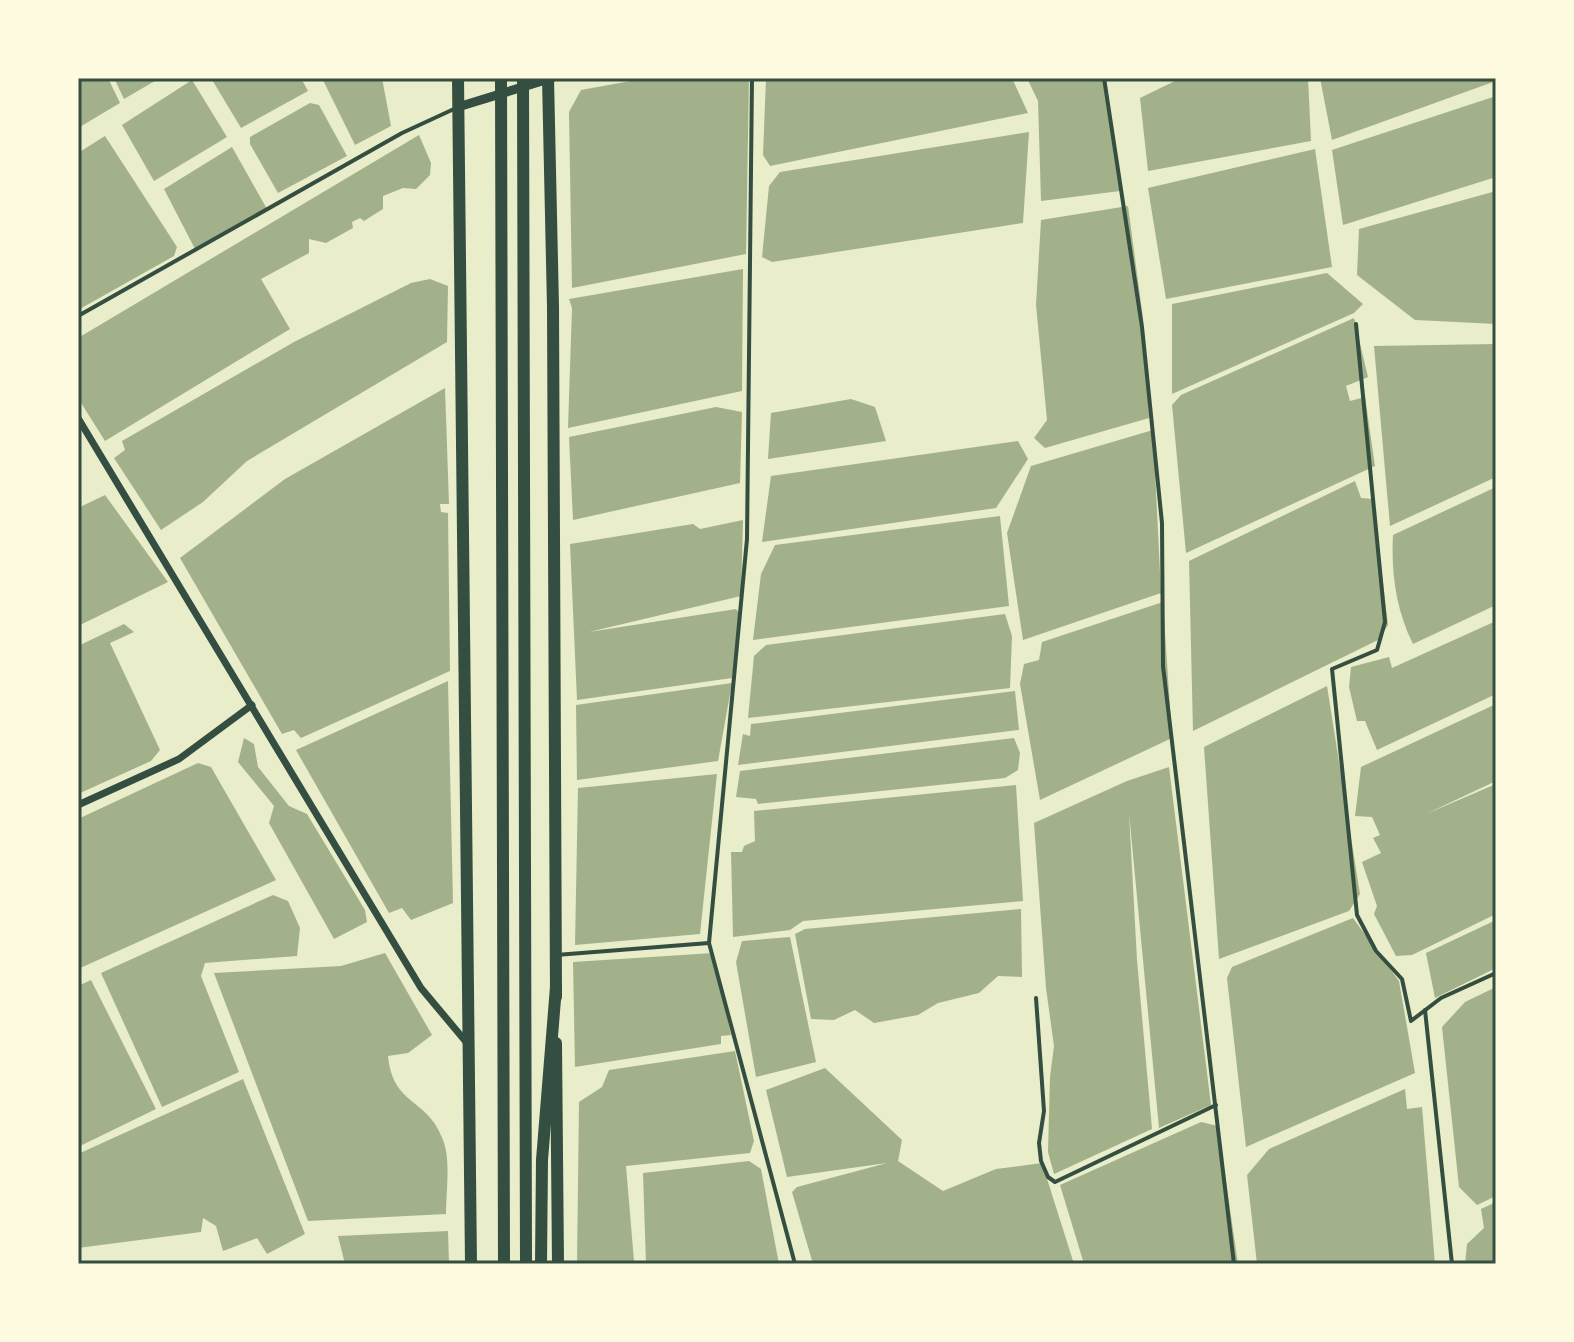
<svg xmlns="http://www.w3.org/2000/svg" width="1574" height="1342" font-family="Arial,sans-serif">
<rect width="100%" height="100%" fill="#e9edc9"/>
<!-- water -->
<g fill="#a3b18a">
<path d="M78 78H108L120 103 78 128Z"/>
<path d="M114 78H160L124 99Z"/>
<path d="M211 78H301L308 91 241 128Z"/>
<path d="M322 78H382L391 126 355 145Z"/>
<path d="M647 78H749L746 254 572 288 569 112 581 90Z"/>
<path d="M766 78H1012L1028 113 770 166 763 155Z"/>
<path d="M1027 78H1106L1120 191 1041 201 1038 101Z"/>
<path d="M1181 78H1308L1311 141 1148 171 1140 98Z"/>
<path d="M1320 78H1496V81L1332 140Z"/>
<path d="M192 80 227 137 154 181 122 125Z"/>
<path d="M1496 96V177L1343 225 1332 150Z"/>
<path d="M310 103 319 105 347 156 278 193 250 144V137Z"/>
<path d="M1029 132 1023 223 772 262 762 257 769 186 780 172Z"/>
<path d="M419 135 431 163 430 175 416 189 403 188 383 196V209L364 221 360 218 352 222 353 228 326 243 309 239V253L261 279 290 329 105 441 78 398V338Z"/>
<path d="M105 136 177 247 174 256 78 310V153Z"/>
<path d="M232 147 267 209 195 249 164 189Z"/>
<path d="M1315 149 1332 267 1166 299 1148 188Z"/>
<path d="M1496 191V324L1415 320 1357 275 1359 229Z"/>
<path d="M1128 206 1143 318 1149 418 1045 448 1034 438 1047 420 1036 305 1041 220Z"/>
<path d="M743 269 742 391 568 428 572 308 569 299Z"/>
<path d="M1327 273 1363 304 1354 313 1172 394V304Z"/>
<path d="M430 279 448 286 447 342 247 461 203 502 161 530 114 458 125 450 122 441 294 342 411 283Z"/>
<path d="M1354 318 1368 377 1346 386 1350 401 1365 397 1375 466 1186 553 1172 405 1181 395Z"/>
<path d="M1496 344V477L1390 526 1374 346Z"/>
<path d="M445 388 449 504H440L441 512 448 513 450 671 301 738 294 730 282 734 180 558 285 479Z"/>
<path d="M851 399 875 407 886 441 768 459 771 413Z"/>
<path d="M716 407 742 412 740 483 573 520 569 437Z"/>
<path d="M1153 430 1161 593 1023 640 1007 533 1031 466Z"/>
<path d="M1018 441 1028 459 996 508 762 542 771 476Z"/>
<path d="M1355 481 1361 498 1373 499 1388 625 1378 640 1193 731 1189 561Z"/>
<path d="M1496 487V605L1413 644C1396 610 1391 573 1393 535Z"/>
<path d="M105 495 168 582 78 626V508Z"/>
<path d="M1000 516 1009 606 753 640 761 574 775 545Z"/>
<path d="M743 520 741 596 589 632 736 609 740 614 732 678 577 700 570 544 693 524 700 529Z"/>
<path d="M1163 602 1172 738 1040 800 1020 684 1024 664 1039 660 1042 642Z"/>
<path d="M1005 614 1012 636 1010 688 748 718 754 656 766 645Z"/>
<path d="M1496 621V694L1377 750 1365 721H1357L1349 687 1351 667 1389 657 1392 668Z"/>
<path d="M124 624 134 632 110 643 160 750 151 761 78 794V646Z"/>
<path d="M448 681 453 903 411 920 402 908 389 913 296 750Z"/>
<path d="M732 683 718 761 577 780 576 705Z"/>
<path d="M1327 686 1360 894 1349 911 1219 959 1204 747Z"/>
<path d="M1015 691 1019 730 738 765 743 734 750 736 751 724Z"/>
<path d="M1496 704V781L1426 814 1496 784V914L1412 955 1396 956 1374 914 1377 906 1362 862 1381 853 1373 838 1380 835 1372 817 1355 816 1361 767Z"/>
<path d="M244 738 254 744 258 767 289 806 307 814 365 910 367 922 334 939 269 823 274 806 238 762Z"/>
<path d="M1014 738 1020 753 1018 770 1005 778 758 804 756 799 736 797 740 771Z"/>
<path d="M198 763 211 767 276 880 78 969V819Z"/>
<path d="M1169 767 1211 1105 1159 1128 1129 813 1137 960 1152 1129 1054 1174 1048 1152 1050 1077 1054 1046 1046 988 1034 823 1127 781Z"/>
<path d="M717 774 700 934 575 945 578 788Z"/>
<path d="M1016 785 1023 901 803 921 790 930 733 937 731 852H742L744 846 755 841 754 811Z"/>
<path d="M273 895 288 901 300 928 297 956 205 963 201 976 239 1072 162 1107 101 973Z"/>
<path d="M1021 909 1022 977 998 976 979 993 938 1003 918 1015 874 1023 855 1010 834 1020 811 1019 795 934 805 929Z"/>
<path d="M1353 918 1399 981 1415 1073 1246 1147 1227 978 1232 967Z"/>
<path d="M1496 920V968L1435 998 1426 953Z"/>
<path d="M790 937 816 1062 756 1077 736 962 742 941Z"/>
<path d="M385 953 432 1035 408 1053 388 1056C393 1107 428 1097 443 1140 451 1160 446 1192 446 1214L308 1221 214 973 341 966Z"/>
<path d="M713 953 731 1035 721 1036V1044L575 1067 573 962Z"/>
<path d="M91 980 156 1109 78 1147V986Z"/>
<path d="M1496 987V1196L1477 1205 1459 1187 1442 1027 1465 1002Z"/>
<path d="M735 1051 754 1141 750 1153 626 1166 634 1261 630 1264H577L579 1102 602 1087 609 1070Z"/>
<path d="M825 1068 902 1140 898 1161 943 1191 996 1169 1042 1163 1074 1264H813L792 1192 797 1187 887 1163 787 1177 766 1090Z"/>
<path d="M243 1079 305 1234 267 1254 257 1238 223 1251 216 1226 203 1218 201 1232 78 1248V1154Z"/>
<path d="M1405 1089 1407 1109 1422 1107 1435 1264H1257L1247 1175 1269 1149Z"/>
<path d="M1201 1122 1218 1126 1238 1264H1084L1060 1185Z"/>
<path d="M749 1161 761 1169 779 1264H646L643 1173Z"/>
<path d="M1496 1202V1264H1465L1467 1244 1484 1228 1481 1209Z"/>
<path d="M448 1231 449 1264H345L338 1236Z"/>
</g>
<g fill="none" stroke-linecap="round" stroke-linejoin="round">
<!-- service -->
<g stroke="#344e41" stroke-width="4">
<path d="M752 78 747 539 709 943 795 1264"/>
<path d="M1104 78 1142 327 1162 523 1163 666 1234 1264"/>
<path d="M78 316 402 133 454 109"/>
<path d="M1356 324 1385 622 1377 650 1332 669 1357 915 1376 951 1402 979 1411 1021 1441 998 1496 973"/>
<path d="M556 955 709 943"/>
<path d="M1036 998 1044 1111 1039 1143 1041 1161 1048 1177 1055 1182 1216 1105"/>
<path d="M1425 1010 1452 1264"/>
</g>
<!-- minor -->
<g stroke="#344e41" stroke-width="7">
<path d="M78 418 421 988 467 1043"/>
<path d="M78 805 179 759 252 705"/>
</g>
<!-- tertiary -->
<path stroke="#344e41" stroke-width="9" d="M458 107 552 78"/>
<!-- primary -->
<g stroke="#344e41" stroke-width="12">
<path d="M458 78 471 1264"/>
<path d="M548 78 553 307 556 997"/>
<path d="M556 1043 558 1264"/>
</g>
<!-- trunk -->
<g stroke="#344e41" stroke-width="12">
<path d="M501 78 504 1264"/>
<path d="M523 78 526 1264"/>
<path d="M541 1264 542 1160 556 987"/>
</g>
</g>
<!-- border -->
<rect width="1574" height="1342" fill="none" stroke="#fefae0" stroke-width="160"/>
<rect x="80" y="80" width="1414" height="1182" fill="none" stroke="#344e41" stroke-width="3"/>
</svg>
